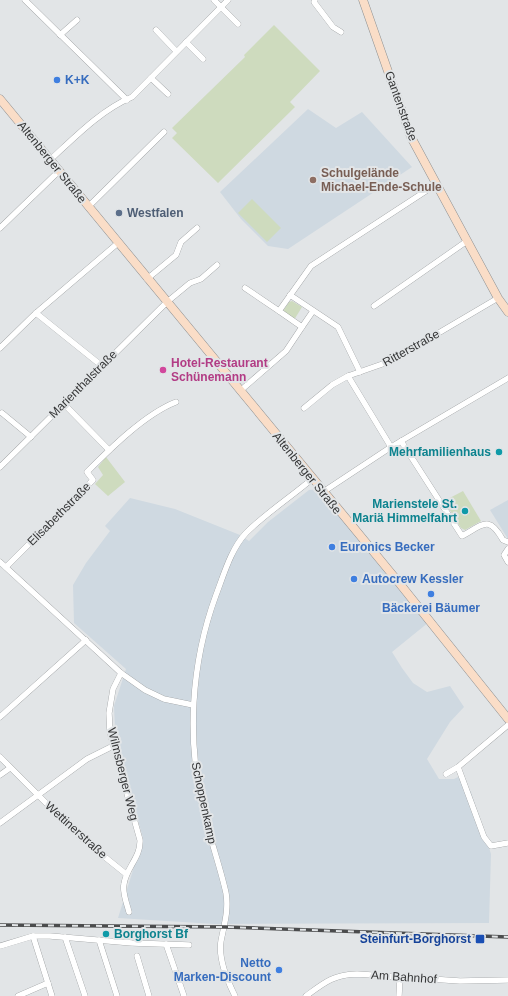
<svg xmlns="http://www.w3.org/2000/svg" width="508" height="996" font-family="Helvetica,sans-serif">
<rect width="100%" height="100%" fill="#e2e5e7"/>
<!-- built -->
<g fill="#cfd9e1">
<path d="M308 109 336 128 362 112 412 167 288 249 268 246 241 219 220 192Z"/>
<path d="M320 489 429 622 392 652 402 668 413 683 427 692 450 686 464 707 450 722 427 759 439 779H454L458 777 471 792 491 854 489 923 215 924 118 918 143 838 119 754 115 729 114 706 126 669 74 623 73 585 86 563 110 531 105 526 130 498 175 509 240 535 249 541 268 522 309 490Z"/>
<path d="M508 500V539L490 510Z"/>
</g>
<!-- green -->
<g fill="#cedbbe">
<path d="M274 25 320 71 290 102 295 107 218 183 172 138 177 133 172 128 245 57 244 55Z"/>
<path d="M252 199 281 228 267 242 238 213Z"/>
<path d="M292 301 302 307 294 320 285 314 283 311 289 302Z"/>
<path d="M106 457 125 482 108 496 95 484 103 475 98 467Z"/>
<path d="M463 491 481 521 465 530 461 528 444 501Z"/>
</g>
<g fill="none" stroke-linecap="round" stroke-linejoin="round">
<defs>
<g id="street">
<path d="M25 0 127 100"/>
<path d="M214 0 238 24"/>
<path d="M315 0 314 2 333 27 341 32"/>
<path d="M156 30 176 51"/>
<path d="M60 35 77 20"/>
<path d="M186 42 203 59"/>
<path d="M151 78 168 94"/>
<path d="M50 160C75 137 101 110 132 97L228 0"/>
<path d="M88 207 164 132"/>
<path d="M0 228 59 171"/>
<path d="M147 279 176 255 181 242 197 228"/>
<path d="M245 288 279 311"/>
<path d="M290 295 338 327 360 372"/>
<path d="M374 306 467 241"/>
<path d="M313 311 302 327 279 311 311 266 435 185"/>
<path d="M36 313 102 366"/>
<path d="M0 348 36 313 118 243"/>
<path d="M348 376 391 447"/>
<path d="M240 391 286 351 302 327"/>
<path d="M64 404 109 450"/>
<path d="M304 408 332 385 348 376 391 361 498 298"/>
<path d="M2 413 31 437"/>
<path d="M401 441 462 536C484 524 489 515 503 540L508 542"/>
<path d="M0 467 167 302 190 283 201 279 217 265"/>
<path d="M323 492 391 447 508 378"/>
<path d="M508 549 504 555 508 562"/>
<path d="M0 562 121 673 145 690 164 699 193 705"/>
<path d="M6 567 93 480 87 472C110 449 145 414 176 402"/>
<path d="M121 673 113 689 109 713 110 733 140 840C141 857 126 868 124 884 122 892 127 904 129 912"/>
<path d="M0 717 86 640"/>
<path d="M0 757 80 837 126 874"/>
<path d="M458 767 484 837 491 846 508 843"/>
<path d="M446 774 458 767 508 725"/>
<path d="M0 775 10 768"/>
<path d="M0 823 87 759 113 746"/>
<path d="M33 936 52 996"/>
<path d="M65 937 85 996"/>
<path d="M99 940 117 996"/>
<path d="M166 944 184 996"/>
<path d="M0 946 33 936H50L132 943 189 945"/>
<path d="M137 956 149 996"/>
<path d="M18 996 48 983"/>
<path d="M235 996C227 980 218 959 221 941 224 925 229 910 226 893 220 866 210 839 204 812 186 740 191 663 216 595 224 574 231 549 246 533 266 513 291 497 312 479"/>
<path d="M306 996C325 982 333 975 357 974L460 981 508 980"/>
<path d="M399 996 400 977"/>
</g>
<g id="secondary">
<path d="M363 0 411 137 498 298 508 312"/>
<path d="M0 99 396 579 508 719"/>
</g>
</defs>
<!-- street casing -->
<use href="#street" stroke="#8d9092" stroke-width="6"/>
<!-- secondary casing -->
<use href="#secondary" stroke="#8d9092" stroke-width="9"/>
<!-- street -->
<use href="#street" stroke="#fff" stroke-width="5.5"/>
<!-- secondary -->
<use href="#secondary" stroke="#faddc7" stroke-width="8"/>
<defs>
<path id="rail" d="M0 925 225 927 508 937"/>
</defs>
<!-- rail casing -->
<use href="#rail" stroke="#4b4c4d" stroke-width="3.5"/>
<!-- rail -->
<use href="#rail" stroke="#e2e5e7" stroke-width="2" stroke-dasharray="6" stroke-linecap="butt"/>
</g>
<!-- markers -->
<g fill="#3f7fe0" stroke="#e2e5e7" stroke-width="1.5">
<circle cx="57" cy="80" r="4"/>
<circle cx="332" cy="547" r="4"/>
<circle cx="354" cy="579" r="4"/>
<circle cx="431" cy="594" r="4"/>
<circle cx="279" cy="970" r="4"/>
</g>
<circle fill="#8d6e63" stroke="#e2e5e7" stroke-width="1.5" cx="313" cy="180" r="4"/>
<circle fill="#5c6f8a" stroke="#e2e5e7" stroke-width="1.5" cx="119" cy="213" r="4"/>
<circle fill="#d1479c" stroke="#e2e5e7" stroke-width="1.5" cx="163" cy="370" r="4"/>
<g fill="#0f9aa8" stroke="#e2e5e7" stroke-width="1.5">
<circle cx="499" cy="452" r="4"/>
<circle cx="465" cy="511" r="4"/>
<circle cx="106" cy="934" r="4"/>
</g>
<rect fill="#1a4fb4" stroke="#e2e5e7" stroke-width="1.5" x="475" y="934" width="10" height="10" rx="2"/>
<g text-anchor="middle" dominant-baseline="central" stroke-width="4" stroke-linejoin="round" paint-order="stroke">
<!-- shop labels -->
<g font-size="12" font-weight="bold" fill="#366cbe" stroke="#e2e5e7" text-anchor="start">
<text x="65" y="80">K+K</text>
<text x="340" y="547">Euronics Becker</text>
<text x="362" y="579">Autocrew Kessler</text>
<text x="431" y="608" text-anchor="middle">Bäckerei Bäumer</text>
<text x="271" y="963" text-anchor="end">Netto<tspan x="271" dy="14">Marken-Discount</tspan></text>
</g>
<!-- street labels -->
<g font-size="12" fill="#343536" stroke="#e2e5e7">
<text transform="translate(401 106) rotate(70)">Gantenstraße</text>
<text transform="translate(52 162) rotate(51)">Altenberger Straße</text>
<text transform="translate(411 348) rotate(-29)">Ritterstraße</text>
<text transform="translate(83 384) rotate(-45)">Marienthalstraße</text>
<text transform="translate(307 473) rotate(51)">Altenberger Straße</text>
<text transform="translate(59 514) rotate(-45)">Elisabethstraße</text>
<text transform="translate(123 774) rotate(76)">Wilmsberger Weg</text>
<text transform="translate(204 803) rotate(78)">Schoppenkamp</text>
<text transform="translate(76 830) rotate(42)">Wettinerstraße</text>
<text transform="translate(404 977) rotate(4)">Am Bahnhof</text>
</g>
<!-- education labels -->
<g font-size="12" font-weight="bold" fill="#785e54" stroke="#e2e5e7" text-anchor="start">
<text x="321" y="173">Schulgelände<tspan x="321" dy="14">Michael-Ende-Schule</tspan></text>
</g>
<!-- service labels -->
<g font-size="12" font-weight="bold" fill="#4e5e75" stroke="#e2e5e7" text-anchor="start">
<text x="127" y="213">Westfalen</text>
</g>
<!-- hotel labels -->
<g font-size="12" font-weight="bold" fill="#b23c85" stroke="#e2e5e7" text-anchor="start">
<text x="171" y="363">Hotel-Restaurant<tspan x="171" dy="14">Schünemann</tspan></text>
</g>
<!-- culture labels -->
<g font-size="12" font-weight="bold" fill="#0d838f" stroke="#e2e5e7" text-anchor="end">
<text x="491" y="452">Mehrfamilienhaus</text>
<text x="457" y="504">Marienstele St.<tspan x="457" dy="14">Mariä Himmelfahrt</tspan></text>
<text x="114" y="934" text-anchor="start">Borghorst Bf</text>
</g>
<!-- transit labels -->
<g font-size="12" font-weight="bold" fill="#164399" stroke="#e2e5e7" text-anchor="end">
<text x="471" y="939">Steinfurt-Borghorst</text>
</g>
</g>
</svg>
